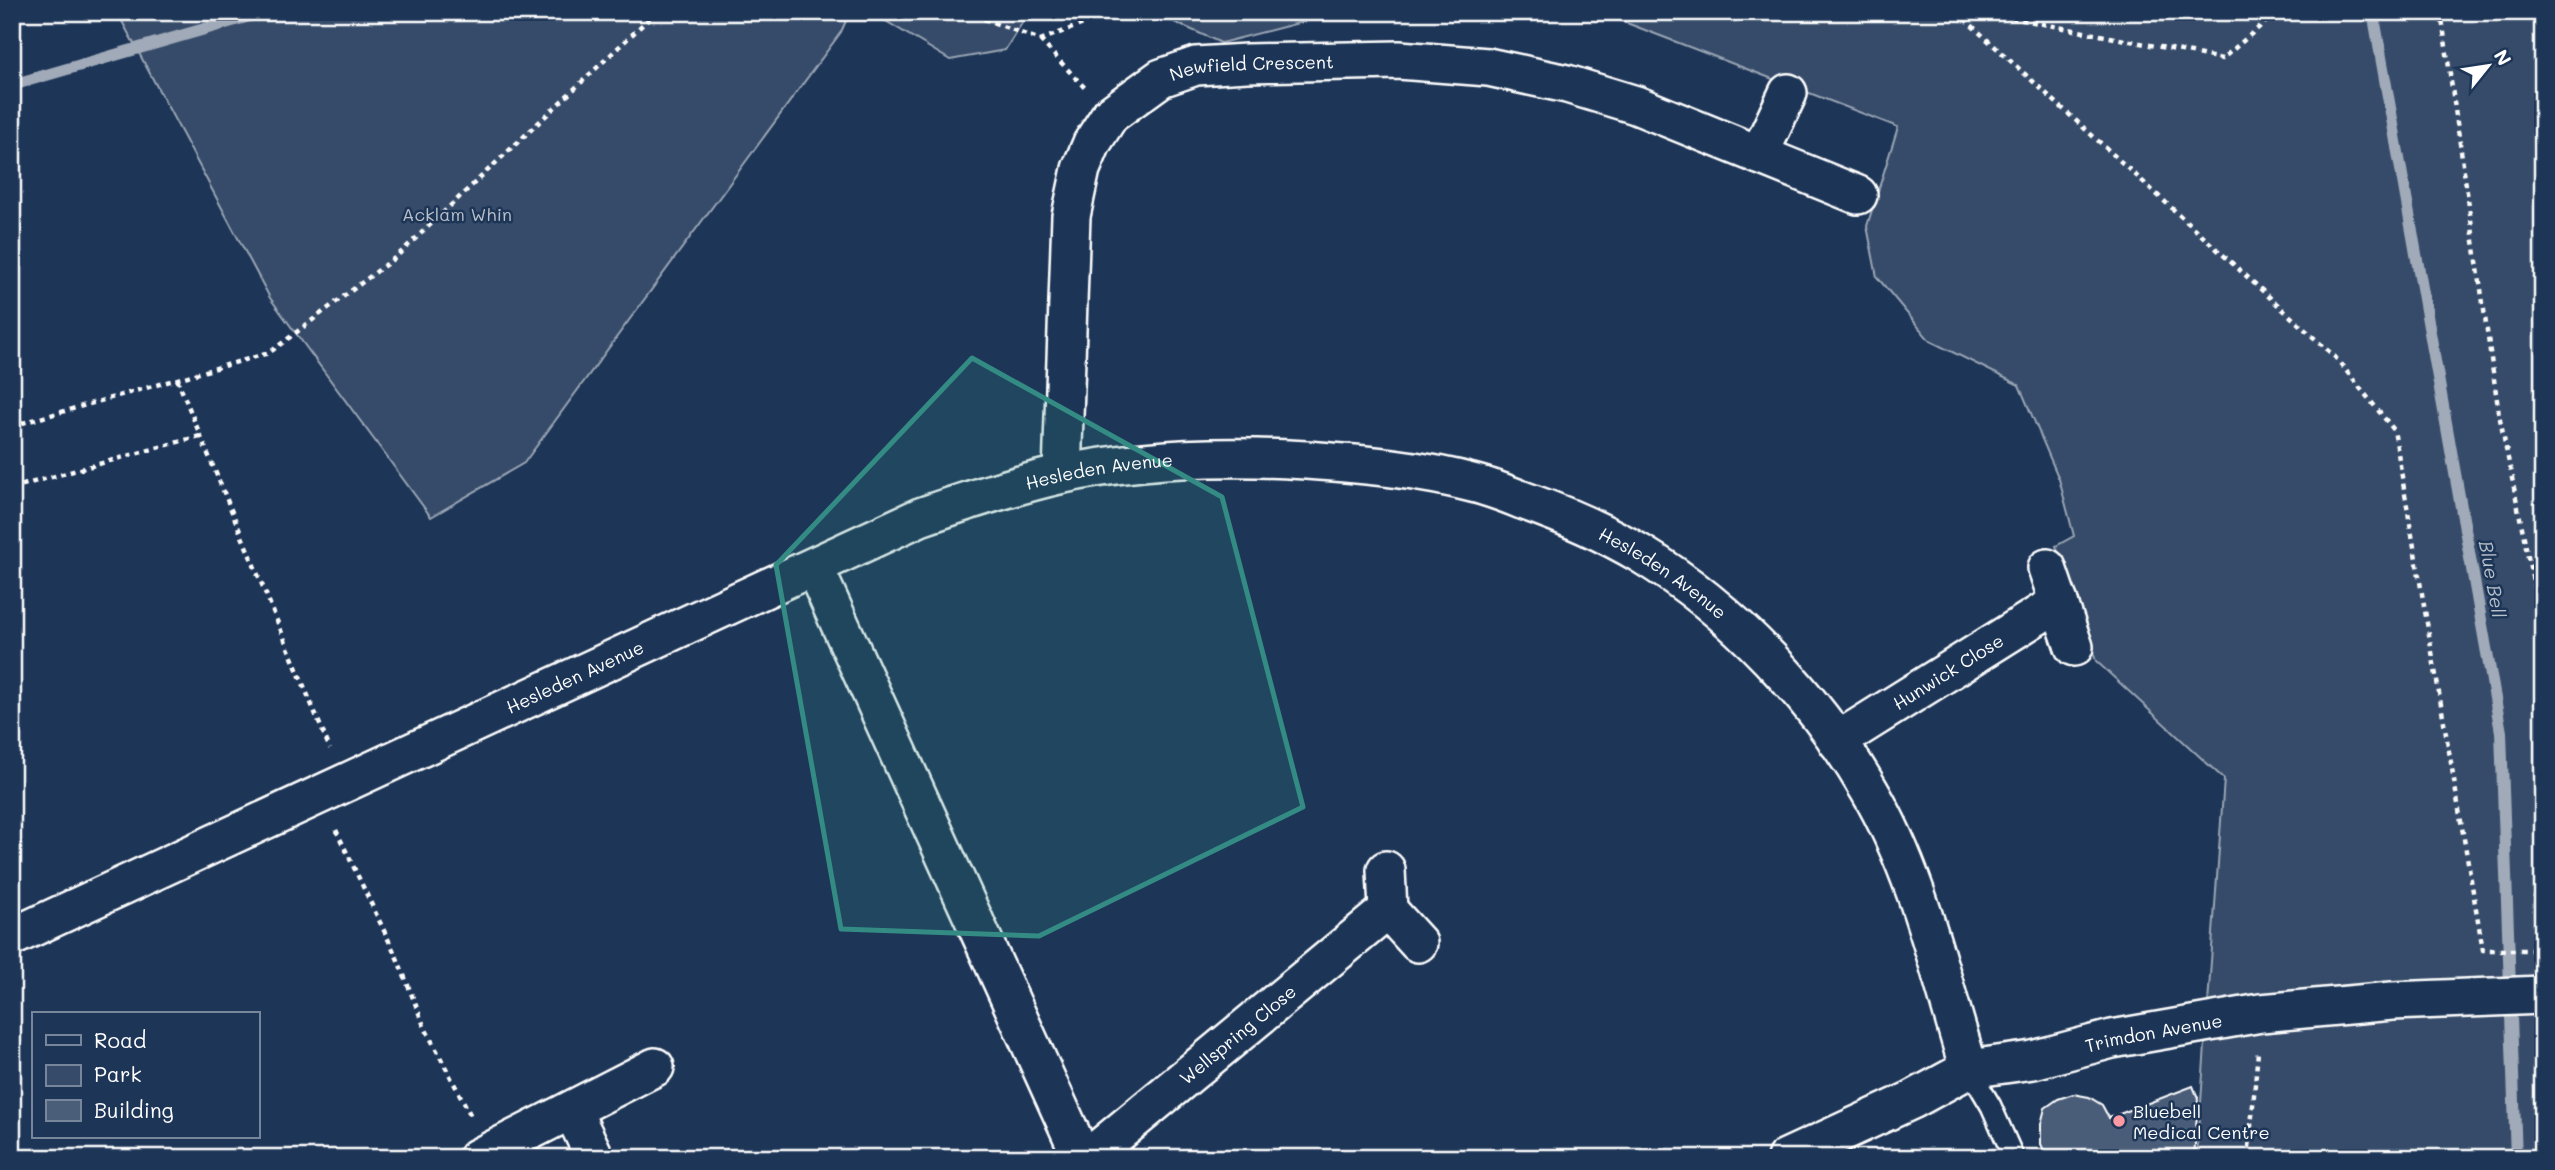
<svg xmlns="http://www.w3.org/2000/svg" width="2555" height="1170" font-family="Mali,sans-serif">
<rect width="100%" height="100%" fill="#1d3557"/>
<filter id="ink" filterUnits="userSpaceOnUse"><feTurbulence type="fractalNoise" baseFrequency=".0143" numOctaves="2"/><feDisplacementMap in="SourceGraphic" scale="14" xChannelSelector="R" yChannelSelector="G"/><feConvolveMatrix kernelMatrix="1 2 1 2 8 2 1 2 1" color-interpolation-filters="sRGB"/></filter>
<g filter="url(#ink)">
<!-- green -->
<g fill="#364b69" stroke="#9aa5b4" stroke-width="2">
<path d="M117 12H850L841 32 524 463 431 517 270 298Z"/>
<path d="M871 12H1029L1005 50 950 60Z"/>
<path d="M1152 12H1341L1221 43Z"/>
<path d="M1598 12H2543V1158H2197L2224 779 2096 661 2056 546 2074 536 2059 479 2019 385 1930 341 1877 277 1867 226 1898 127Z"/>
</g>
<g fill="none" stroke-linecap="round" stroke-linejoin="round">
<!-- stream -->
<g stroke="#a0aab8" stroke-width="12">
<path d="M2373 12 2501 732 2516 1158"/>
<path d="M12 85 263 12"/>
</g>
</g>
<!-- building -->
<path fill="#4a5d79" stroke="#fff" stroke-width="2" d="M2193 1086 2198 1098 2194 1158H2047L2041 1144V1124L2045 1108 2058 1099 2073 1094 2089 1097 2102 1105 2109 1118Z"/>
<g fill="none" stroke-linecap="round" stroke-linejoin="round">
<defs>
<path id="service" d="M1969 1069 1991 1106 2014 1158"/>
<g id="minor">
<path d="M1759 155 1788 93"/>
<path id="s1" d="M1062 474 1071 216 1081 169 1092 143 1110 115 1161 78 1196 66 1247 63 1399 60 1488 67 1567 84 1636 105 1858 195"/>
<path d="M814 567 1082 1158"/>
<path d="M2047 568 2074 647"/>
<path id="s2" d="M1837 741 2059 602"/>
<path d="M1388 910 1418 943"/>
<path id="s3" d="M12 937 920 517C966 501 1011 486 1059 475 1140 457 1223 455 1306 460 1363 464 1421 469 1476 484 1492 488 1507 494 1522 500 1562 514 1604 532 1641 554 1732 609 1816 698 1869 790 1919 875 1940 976 1969 1069"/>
<path d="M572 1110 595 1158"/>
<path d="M477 1158 655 1067"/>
<path id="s4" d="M1088 1158 1388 910 1386 870"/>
<path id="s5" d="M1786 1158 1912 1100 1969 1069 2033 1060 2112 1039 2261 1013 2392 1001 2543 995"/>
</g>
</defs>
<!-- service casing -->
<use href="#service" stroke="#fff" stroke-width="24"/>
<!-- minor casing -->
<use href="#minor" stroke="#fff" stroke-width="42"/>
<!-- path -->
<g stroke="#fff" stroke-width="4.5" stroke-dasharray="5 5" stroke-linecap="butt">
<path d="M965 12 1040 40 1085 88"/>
<path d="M1957 12 2335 357 2394 430 2483 950H2537L2535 896H2543"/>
<path d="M1982 12 2222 59 2277 12"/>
<path d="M2441 12 2499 414 2543 631"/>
<path d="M1040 40 1116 12"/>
<path d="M177 379 330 749"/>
<path d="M12 426 269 353 397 256 656 12"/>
<path d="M12 488 200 436"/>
<path d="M336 830 398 960 424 1026 471 1116"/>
<path d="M2248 1158 2258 1052"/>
</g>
<!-- service -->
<use href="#service" stroke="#1d3557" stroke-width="19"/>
<!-- minor -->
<use href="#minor" stroke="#1d3557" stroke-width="37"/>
</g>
</g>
<!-- marked area -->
<path fill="#338b84" fill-opacity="0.2" stroke="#338b84" stroke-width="5" stroke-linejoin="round" d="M972 358 1222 497 1303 807 1039 936 841 929 776 565Z"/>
<!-- markers -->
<circle fill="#ff9aa2" stroke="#1d3557" stroke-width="2.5" cx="2119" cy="1121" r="7"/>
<g text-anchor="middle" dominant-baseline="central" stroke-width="5" stroke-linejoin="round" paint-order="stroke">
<!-- street labels -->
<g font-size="18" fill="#fff" stroke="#1d3557">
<text stroke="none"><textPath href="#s1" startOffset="523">Newfield Crescent</textPath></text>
<text stroke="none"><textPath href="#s3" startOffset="1186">Hesleden Avenue</textPath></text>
<text stroke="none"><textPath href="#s3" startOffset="1774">Hesleden Avenue</textPath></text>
<text stroke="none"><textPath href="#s2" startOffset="131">Hunwick Close</textPath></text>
<text stroke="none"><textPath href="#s3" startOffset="620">Hesleden Avenue</textPath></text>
<text stroke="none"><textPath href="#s5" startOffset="392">Trimdon Avenue</textPath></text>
<text stroke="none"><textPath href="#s4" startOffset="194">Wellspring Close</textPath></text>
</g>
<!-- park labels -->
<g font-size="18" fill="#b9c0ca" stroke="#1d3557">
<text x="457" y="214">Acklam Whin</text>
</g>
<!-- poi labels -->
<g font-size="18" fill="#fff" stroke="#1d3557" text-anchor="start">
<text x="2133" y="1111">Bluebell<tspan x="2133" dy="21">Medical Centre</tspan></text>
</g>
<!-- water labels -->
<g font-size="19" font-style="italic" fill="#b8c0ca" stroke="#1d3557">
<text transform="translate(2493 579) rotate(80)">Blue Bell</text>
</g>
</g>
<!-- margin -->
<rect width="2555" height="1170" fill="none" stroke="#1d3557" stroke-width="42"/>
<rect x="21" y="21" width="2513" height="1128" fill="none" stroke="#fff" stroke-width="2.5" filter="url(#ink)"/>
<!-- legend -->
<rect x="32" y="1012" width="228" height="126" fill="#1d3557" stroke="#77869a" stroke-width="2"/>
<rect x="46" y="1035" width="35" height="10" fill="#1d3557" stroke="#77869a" stroke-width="2"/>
<text x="94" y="1048" font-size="21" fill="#ffffff">Road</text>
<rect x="46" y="1065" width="35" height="21" fill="#364b69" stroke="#77869a" stroke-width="2"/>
<text x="94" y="1082" font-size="21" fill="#ffffff">Park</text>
<rect x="46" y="1100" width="35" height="21" fill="#4a5d79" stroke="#77869a" stroke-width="2"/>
<text x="94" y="1118" font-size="21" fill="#ffffff">Building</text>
<!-- north arrow -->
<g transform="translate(2488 66) rotate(60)" stroke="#1d3557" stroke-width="5" paint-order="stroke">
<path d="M0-5L12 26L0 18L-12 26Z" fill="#ffffff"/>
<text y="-10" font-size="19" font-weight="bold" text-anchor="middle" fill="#ffffff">N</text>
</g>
</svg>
